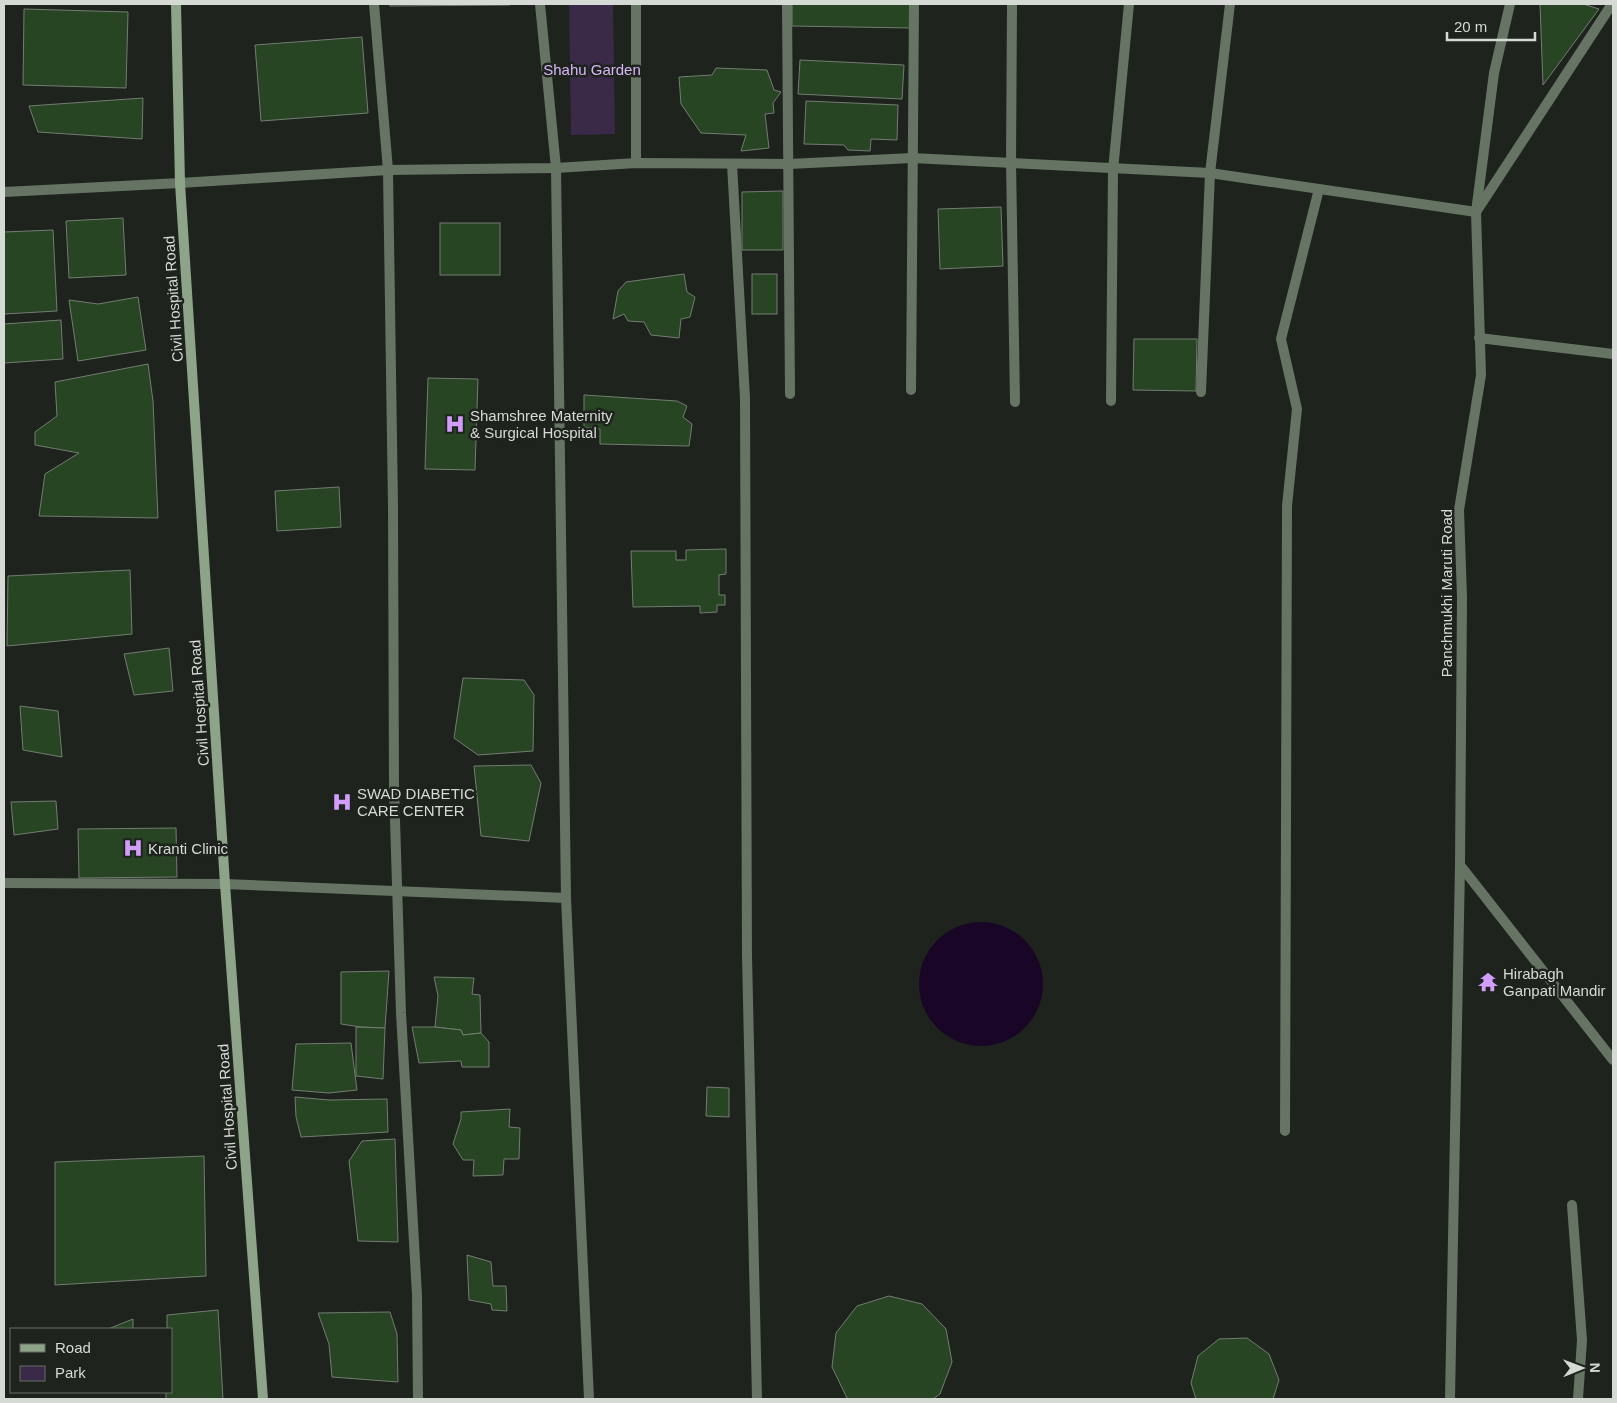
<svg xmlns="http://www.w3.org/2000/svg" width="1617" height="1403" font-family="Arial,sans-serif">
<rect width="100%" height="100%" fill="#1e241d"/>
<!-- green -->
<path fill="#3a2947" d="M569 4H613L615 134 571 135Z"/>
<!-- water -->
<circle fill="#190627" cx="981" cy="984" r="62"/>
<!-- building -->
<g fill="#274523" stroke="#747c73">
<path d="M390 4H510V5L390 6Z"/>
<path d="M792 4H912V28L792 26Z"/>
<path d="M1540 4H1583L1599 9 1543 85Z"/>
<path d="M24 9 128 12 126 88 23 85Z"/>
<path d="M362 37 368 113 261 121 255 45Z"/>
<path d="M800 60 904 65 902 99 798 94Z"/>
<path d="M716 68 767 70 774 90 781 92 773 103 774 113 765 114 769 148 741 151 746 135 701 133 681 104 679 77 712 75Z"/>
<path d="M143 98 142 139 38 132 29 106Z"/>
<path d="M806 101 898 105 897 140 871 139 870 151 848 150 844 145 804 144Z"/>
<path d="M783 191V250H742V192Z"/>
<path d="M1001 207 1003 266 940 269 938 209Z"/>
<path d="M123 218 126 275 69 278 66 221Z"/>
<rect x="440" y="223" width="60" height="52"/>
<path d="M53 230 57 311 4 314V232Z"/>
<path d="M684 274 687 292 695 297 690 317 681 319 679 338 651 335 644 322 628 321 624 314 613 319 618 291 626 282Z"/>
<rect x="752" y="274" width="25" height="40"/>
<path d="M138 297 146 350 78 361 69 300 98 304Z"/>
<path d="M61 320 63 359 4 363V324Z"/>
<path d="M1134 339H1197L1196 391 1133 390Z"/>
<path d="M148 364 153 401 158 518 39 516 45 474 79 453 35 445V432L57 416 55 382Z"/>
<path d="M428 378 478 379 475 470 425 469Z"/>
<path d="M584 395 677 401 687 406 683 417 692 424 689 446 600 444V429L584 427Z"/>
<path d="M339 487 341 527 277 531 275 491Z"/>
<path d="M726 549V574L719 575V595H725V605H717V612L700 613V606L633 607 631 551H676V560H686V550Z"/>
<path d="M130 570 132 634 7 646 8 576Z"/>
<path d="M169 648 173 691 134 695 124 654Z"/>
<path d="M463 678 524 680 534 695 533 751 478 755 454 738Z"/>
<path d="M20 706 58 711 62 757 23 750Z"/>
<path d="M531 765 541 783 529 841 481 836 474 766Z"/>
<path d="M56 801 58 829 14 835 11 802Z"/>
<path d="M176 828 177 877 79 878 78 829Z"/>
<path d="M389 971 385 1028 361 1027 341 1024V972Z"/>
<path d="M434 977 474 978 472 994 480 995 481 1033 463 1035 461 1030 435 1027 438 996Z"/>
<path d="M356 1027 385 1028 383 1079 356 1076Z"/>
<path d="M412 1027H435L461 1030 463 1035 481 1033 489 1042V1067H462L461 1061 419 1063Z"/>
<path d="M351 1043 357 1090 329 1093 292 1090 296 1044Z"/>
<path d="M707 1087 729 1088V1117L706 1116Z"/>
<path d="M295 1097 329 1100 387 1099 388 1132 301 1137 296 1117Z"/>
<path d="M510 1109 509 1127 520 1128 519 1159H504L503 1175 473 1176 474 1160H463L453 1144 461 1119V1112Z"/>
<path d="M395 1139 398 1242 358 1241 349 1161 362 1141Z"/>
<path d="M204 1156 206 1276 55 1285V1162Z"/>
<path d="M467 1255 491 1262 493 1286H506L507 1311 492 1310 491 1304 469 1300Z"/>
<path d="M889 1296 922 1304 946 1329 952 1362 940 1394 933 1399H849L847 1398 832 1367 836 1333 857 1306Z"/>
<path d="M218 1310 223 1399H166V1392H171V1329H167V1315Z"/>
<path d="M390 1312 397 1334 398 1382 332 1377 329 1344 318 1313Z"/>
<path d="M133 1319V1329H108Z"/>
<path d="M1247 1338 1269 1354 1279 1380 1273 1399H1196L1191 1383 1198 1356 1219 1339Z"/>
</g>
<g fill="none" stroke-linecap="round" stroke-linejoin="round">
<!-- minor -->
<g stroke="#667464" stroke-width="10">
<path d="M374 4 388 170 393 507 394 788 401 1013 417 1295 418 1399"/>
<path d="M540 4 556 168 566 898 589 1399"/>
<path d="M787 4 790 394"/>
<path d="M1012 4 1011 162 1015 402"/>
<path d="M636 163V4"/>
<path d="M732 164 745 398 747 956 757 1399"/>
<path d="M4 192 180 183"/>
<path d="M1479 338 1613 354"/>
<path d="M911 390 914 4"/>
<path d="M1201 392 1210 173 1230 4"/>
<path d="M1111 401 1113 170 1129 4"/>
<path d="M4 883 225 884 566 898"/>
<path d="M1285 1131 1287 506 1297 409 1281 339 1319 189"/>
<path d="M1572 1205 1582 1340 1578 1399"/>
</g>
<!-- tertiary -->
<g stroke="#667464" stroke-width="10">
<path d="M180 183 388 170 556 168 636 163 789 164 912 158 1210 173 1476 212 1494 73 1510 4"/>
<path d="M1460 865 1613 1060"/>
<path d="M1450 1399 1460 865 1462 597 1459 510 1481 375 1476 212 1612 4"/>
</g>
<!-- secondary -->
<path stroke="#8da489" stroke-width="10" d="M176 4 180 183 225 884 263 1399"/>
</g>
<!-- icons -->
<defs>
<symbol id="hospital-bare" viewBox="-9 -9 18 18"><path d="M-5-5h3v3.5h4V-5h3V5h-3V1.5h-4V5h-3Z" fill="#d29dfd" stroke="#1e241d" stroke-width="2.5" paint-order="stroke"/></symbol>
<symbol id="temple-bare" viewBox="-9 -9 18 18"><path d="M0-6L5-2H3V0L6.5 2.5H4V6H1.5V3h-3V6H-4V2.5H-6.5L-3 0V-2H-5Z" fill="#d29dfd" stroke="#1e241d" stroke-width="2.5" paint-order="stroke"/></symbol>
</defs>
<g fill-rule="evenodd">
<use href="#hospital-bare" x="441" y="410" width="28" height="28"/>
<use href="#hospital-bare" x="328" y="788" width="28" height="28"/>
<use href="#hospital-bare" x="119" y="834" width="28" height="28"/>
<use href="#temple-bare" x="1474" y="968" width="28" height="28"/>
</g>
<g text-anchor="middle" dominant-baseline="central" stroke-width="5" stroke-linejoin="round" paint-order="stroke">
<!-- park labels -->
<g font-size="15" fill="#d9b6f8" stroke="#1e241d">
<text x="592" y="69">Shahu Garden</text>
</g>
<!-- street labels -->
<g font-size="15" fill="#d6dad5" stroke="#1e241d">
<text transform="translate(173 299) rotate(-94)">Civil Hospital Road</text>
<text transform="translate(1446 593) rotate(-90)">Panchmukhi Maruti Road</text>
<text transform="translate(199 703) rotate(-94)">Civil Hospital Road</text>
<text transform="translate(227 1107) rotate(-94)">Civil Hospital Road</text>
</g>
<!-- poi labels -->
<g font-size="15" fill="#d6dad5" stroke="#1e241d" text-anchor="start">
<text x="470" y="415">Shamshree Maternity<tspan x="470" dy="17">&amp; Surgical Hospital</tspan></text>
<text x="357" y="793">SWAD DIABETIC<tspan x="357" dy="17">CARE CENTER</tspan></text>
<text x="148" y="848">Kranti Clinic</text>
<text x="1503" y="973">Hirabagh<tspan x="1503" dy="17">Ganpati Mandir</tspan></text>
</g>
</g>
<!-- border -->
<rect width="1617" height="1403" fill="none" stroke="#d6dad5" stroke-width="10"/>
<!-- legend -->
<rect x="10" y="1328" width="162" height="65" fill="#1e241d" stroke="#686d67"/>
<rect x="20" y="1344" width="25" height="8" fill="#8da489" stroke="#686d67"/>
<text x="55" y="1353" font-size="15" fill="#d6dad5">Road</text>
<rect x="20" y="1366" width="25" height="15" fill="#3a2947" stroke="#686d67"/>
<text x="55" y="1378" font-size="15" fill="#d6dad5">Park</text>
<!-- north arrow -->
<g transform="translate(1582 1368) rotate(89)" stroke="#1e241d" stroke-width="4" paint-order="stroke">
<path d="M0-4L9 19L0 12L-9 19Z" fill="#d6dad5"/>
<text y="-8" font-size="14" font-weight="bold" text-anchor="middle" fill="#d6dad5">N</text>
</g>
<!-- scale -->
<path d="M1447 32v8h88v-8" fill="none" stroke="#d6dad5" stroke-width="2.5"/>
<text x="1454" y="32" font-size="15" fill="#d6dad5" stroke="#1e241d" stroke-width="4" paint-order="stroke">20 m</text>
</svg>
